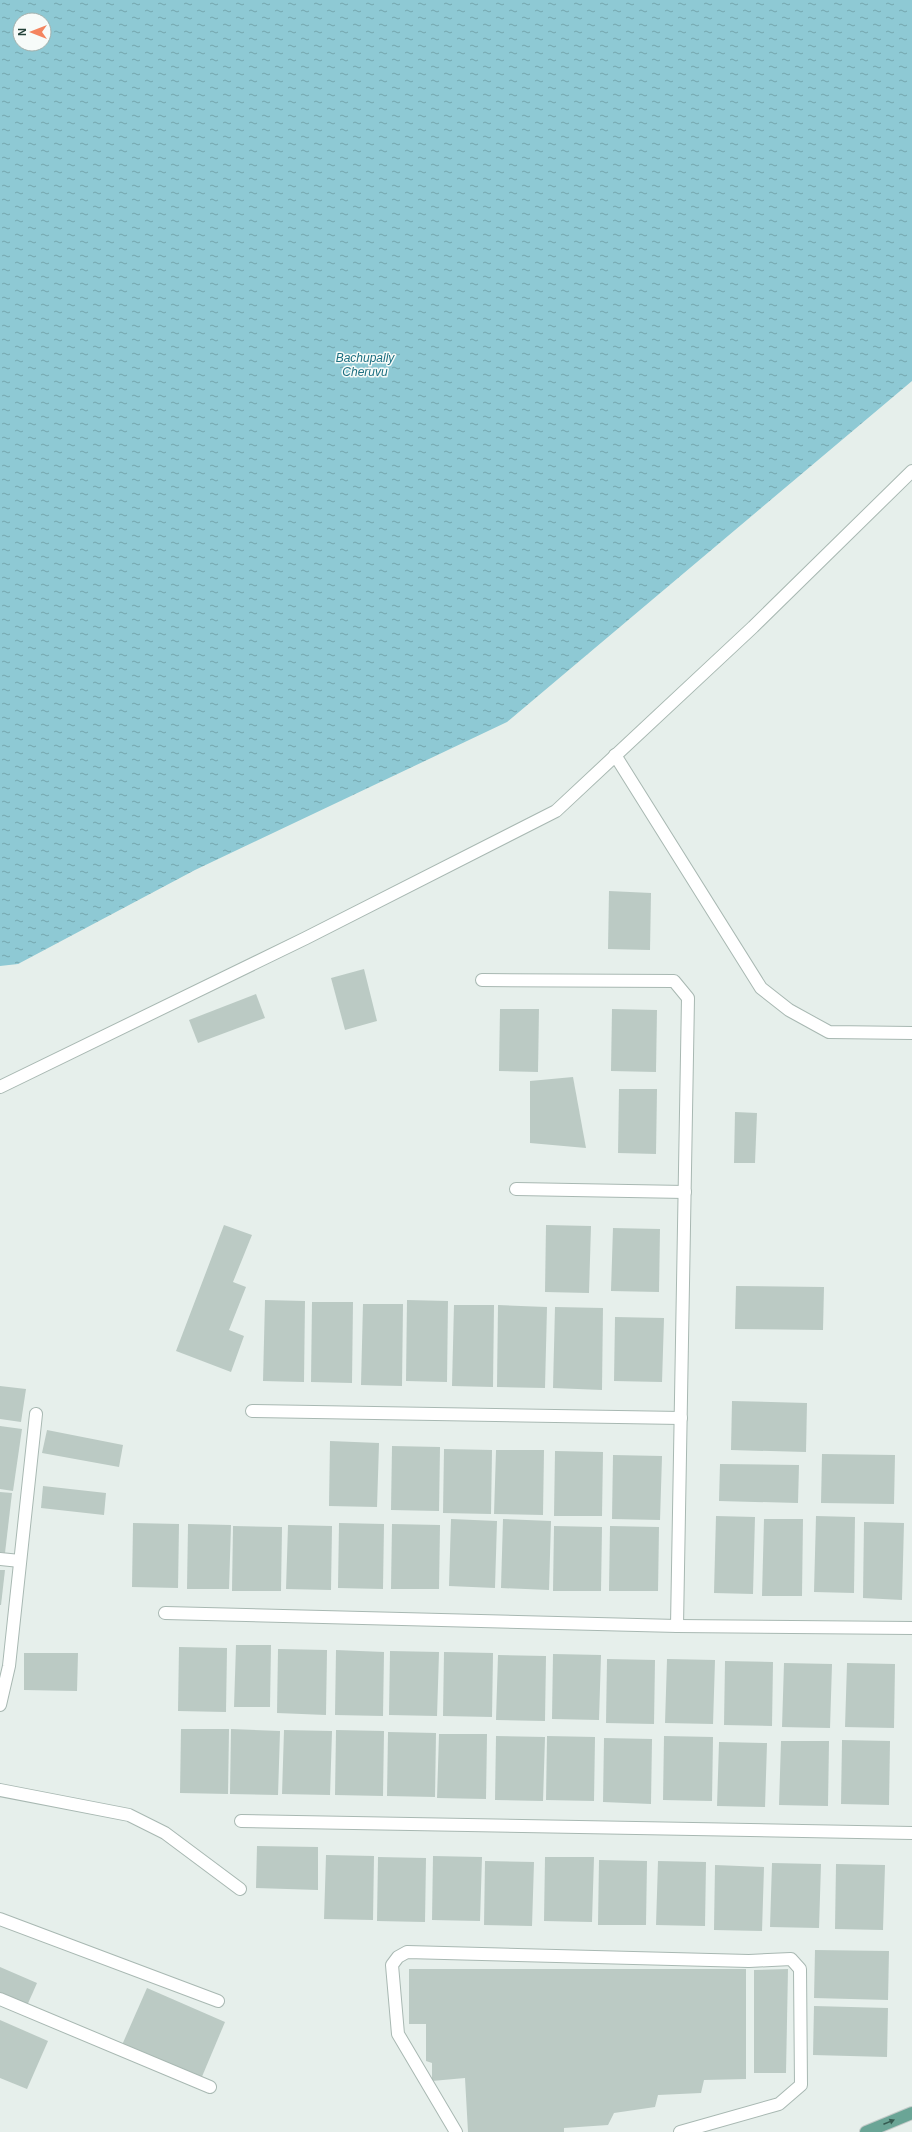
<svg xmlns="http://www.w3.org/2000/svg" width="912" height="2132" font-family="Arial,sans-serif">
<defs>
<pattern id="water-ripples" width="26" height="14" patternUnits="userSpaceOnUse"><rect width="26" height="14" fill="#8ec9d4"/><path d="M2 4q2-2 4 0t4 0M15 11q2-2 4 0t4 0" fill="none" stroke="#74a5ad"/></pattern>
</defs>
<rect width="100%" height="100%" fill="#e6efeb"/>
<!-- water -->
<path fill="url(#water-ripples)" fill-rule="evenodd" d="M0 0H912V381L507 722 195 870 18 964 0 966ZM20 20H44V44H20Z"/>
<!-- building -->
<g fill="#bbcac4">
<path d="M609 891 651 893 650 950 608 949Z"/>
<path d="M364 969 377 1021 345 1030 331 978Z"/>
<path d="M256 994 265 1018 198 1043 189 1020Z"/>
<path d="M500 1009H539L538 1072 499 1071Z"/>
<path d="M612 1009 657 1010 656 1072 611 1071Z"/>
<path d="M573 1077 586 1148 530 1143V1081Z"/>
<path d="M619 1089H657L656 1154 618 1153Z"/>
<path d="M735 1112 757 1113 755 1163H734Z"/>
<path d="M224 1225 252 1235 233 1282 246 1287 229 1330 244 1336 231 1372 176 1351Z"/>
<path d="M546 1225 591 1226 589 1293 545 1292Z"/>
<path d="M613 1228 660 1229 659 1292 611 1291Z"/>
<path d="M736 1286 824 1287 823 1330 735 1329Z"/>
<path d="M265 1300 305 1301 304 1382 263 1381Z"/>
<path d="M407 1300 448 1301 447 1382 406 1381Z"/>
<path d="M312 1302H353L352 1383 311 1382Z"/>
<path d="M363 1304H403L402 1386 361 1385Z"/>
<path d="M454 1305H494L493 1387 452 1386Z"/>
<path d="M498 1305 547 1307 545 1388 497 1387Z"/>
<path d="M555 1307 603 1308 602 1390 553 1388Z"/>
<path d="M615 1317 664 1318 662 1382 614 1381Z"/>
<path d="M0 1386 26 1389 21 1422 0 1419Z"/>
<path d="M732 1401 807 1403 806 1452 731 1450Z"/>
<path d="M0 1426 22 1429 13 1491 0 1489Z"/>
<path d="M47 1430 123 1445 119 1467 42 1453Z"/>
<path d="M330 1441 379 1443 377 1507 329 1506Z"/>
<path d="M392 1446 440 1447 439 1511 391 1510Z"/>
<path d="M444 1449 492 1450 491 1514 443 1513Z"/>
<path d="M496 1450H544L543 1515 494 1514Z"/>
<path d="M555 1451 603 1452 602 1516H554Z"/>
<path d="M822 1454 895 1455 894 1504 821 1503Z"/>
<path d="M613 1455 662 1456 660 1520 612 1519Z"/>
<path d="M720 1464 799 1465 798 1503 719 1501Z"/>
<path d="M43 1486 106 1493 104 1515 41 1508Z"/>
<path d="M0 1492 12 1493 5 1553 0 1552Z"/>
<path d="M716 1516 755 1517 753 1594 714 1593Z"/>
<path d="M816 1516 855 1517 854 1593 814 1592Z"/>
<path d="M451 1519 497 1521 495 1588 449 1586Z"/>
<path d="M503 1519 551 1521 549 1590 501 1588Z"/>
<path d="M764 1519H803L802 1596H762Z"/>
<path d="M864 1522 904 1523 902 1600 863 1598Z"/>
<path d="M133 1523 179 1524 178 1588 132 1587Z"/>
<path d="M339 1523 384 1524 383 1589 338 1588Z"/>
<path d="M188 1524 231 1525 229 1589H187Z"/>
<path d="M392 1524 440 1525 439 1589H391Z"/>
<path d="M288 1525 332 1526 331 1590 286 1589Z"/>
<path d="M233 1526 282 1527 281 1591H232Z"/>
<path d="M554 1526 602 1527 601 1591H553Z"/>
<path d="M610 1526 659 1527 658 1591H609Z"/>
<path d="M0 1570H5L1 1605H0Z"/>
<path d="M236 1645H271L270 1707H234Z"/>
<path d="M179 1647 227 1648 226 1712 178 1711Z"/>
<path d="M278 1649 327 1650 326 1715 277 1713Z"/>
<path d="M336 1650 384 1652 383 1716 335 1715Z"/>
<path d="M390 1651 439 1652 437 1716 389 1715Z"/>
<path d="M444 1652 493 1653 492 1717 443 1716Z"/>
<path d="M24 1653H78L77 1691 24 1690Z"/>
<path d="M553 1654 601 1655 599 1720 552 1719Z"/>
<path d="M498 1655 546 1656 545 1721 496 1720Z"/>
<path d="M607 1659 655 1660 654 1724 606 1723Z"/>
<path d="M667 1659 715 1660 713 1724 665 1723Z"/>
<path d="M725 1661 773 1662 772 1726 724 1725Z"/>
<path d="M784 1663 832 1664 830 1728 782 1727Z"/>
<path d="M847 1663 895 1664 894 1728 845 1727Z"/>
<path d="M181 1729H229L228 1794 180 1793Z"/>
<path d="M231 1729 280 1731 278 1795 230 1794Z"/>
<path d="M284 1730 332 1731 330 1795 282 1794Z"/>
<path d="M336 1730 384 1731 383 1796 335 1795Z"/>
<path d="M388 1732 436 1733 435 1797 387 1796Z"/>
<path d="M439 1734H487L486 1799 437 1798Z"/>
<path d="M496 1736 545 1737 543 1801 495 1800Z"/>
<path d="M547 1736 595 1737 594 1801 546 1800Z"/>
<path d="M664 1736 713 1737 712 1801 663 1800Z"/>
<path d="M604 1738 652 1739 651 1804 603 1802Z"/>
<path d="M842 1740 890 1741 889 1805 841 1804Z"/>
<path d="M781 1741H829L828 1806 779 1805Z"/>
<path d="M719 1742 767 1743 765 1807 717 1806Z"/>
<path d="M257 1846 318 1847V1890L256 1888Z"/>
<path d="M326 1855 374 1856 373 1920 324 1919Z"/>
<path d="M433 1856 482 1857 480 1921 432 1920Z"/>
<path d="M378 1857 426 1858 425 1922 377 1921Z"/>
<path d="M545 1857H594L592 1922 544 1921Z"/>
<path d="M599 1860 647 1861 646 1925H598Z"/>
<path d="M485 1861 534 1862 532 1926 484 1925Z"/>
<path d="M658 1861 706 1862 705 1926 656 1925Z"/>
<path d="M772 1863 821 1864 819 1928 770 1927Z"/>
<path d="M836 1864 885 1865 883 1930 835 1929Z"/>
<path d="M715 1865 764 1867 762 1931 714 1930Z"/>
<path d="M815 1950 889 1951 888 2000 814 1998Z"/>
<path d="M0 1967 37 1983 26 2008 0 1997Z"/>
<path d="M409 1969H746V2079L704 2080 701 2093 658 2095 655 2107 614 2113 608 2125 564 2128V2132H468L465 2078 432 2081V2063L426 2061V2024H409Z"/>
<path d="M788 1969 786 2073H754V1970Z"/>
<path d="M147 1988 225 2022 201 2079 122 2045Z"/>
<path d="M814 2006 888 2008 887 2057 813 2055Z"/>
<path d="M0 2020 48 2041 27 2089 0 2078Z"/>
</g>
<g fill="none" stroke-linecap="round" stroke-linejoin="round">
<defs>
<g id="minor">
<path d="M615 755 761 988 789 1010 829 1032 912 1033"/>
<path d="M482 980 674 981 688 998 677 1626"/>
<path d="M0 1087 306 938 556 811 753 627 912 471"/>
<path d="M516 1189 685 1192"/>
<path d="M252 1411 681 1418"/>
<path d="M0 1559 20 1561"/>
<path d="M165 1613 677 1626 912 1628"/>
<path d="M0 1705 9 1666 36 1414"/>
<path d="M0 1790 129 1815 165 1833 240 1889"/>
<path d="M241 1821 912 1833"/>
<path d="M0 1919 218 2001"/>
<path d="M0 1999 210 2087"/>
<path d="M456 2132 398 2034 392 1965 398 1957 407 1952 749 1961 791 1959 800 1969 801 2085 779 2104 680 2132"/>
</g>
<path id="primary" d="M866 2132 912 2113"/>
</defs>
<!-- minor casing -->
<use href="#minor" stroke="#a8b8b2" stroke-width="14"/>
<!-- primary casing -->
<use href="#primary" stroke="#c2cac8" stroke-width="14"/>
<!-- minor -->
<use href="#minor" stroke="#fff" stroke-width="12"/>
<!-- primary -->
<use href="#primary" stroke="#6aa596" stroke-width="12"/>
</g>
<!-- one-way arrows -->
<defs><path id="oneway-solid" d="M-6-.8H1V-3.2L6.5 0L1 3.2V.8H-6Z"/></defs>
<use fill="#365b51" href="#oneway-solid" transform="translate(889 2122) rotate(-22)"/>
<g text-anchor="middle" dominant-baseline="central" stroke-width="3" stroke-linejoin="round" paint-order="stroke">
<!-- water labels -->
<g font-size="12" font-style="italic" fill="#1c6f80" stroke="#f7fbf9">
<text x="365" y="358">Bachupally<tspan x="365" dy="14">Cheruvu</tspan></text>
</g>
</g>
<!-- north arrow -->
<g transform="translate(32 32) rotate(270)"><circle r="19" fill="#f7fbf9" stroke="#a3b1ad"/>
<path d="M0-3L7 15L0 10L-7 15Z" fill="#f4845f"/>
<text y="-6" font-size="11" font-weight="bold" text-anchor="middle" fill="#24423a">N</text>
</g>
</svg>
